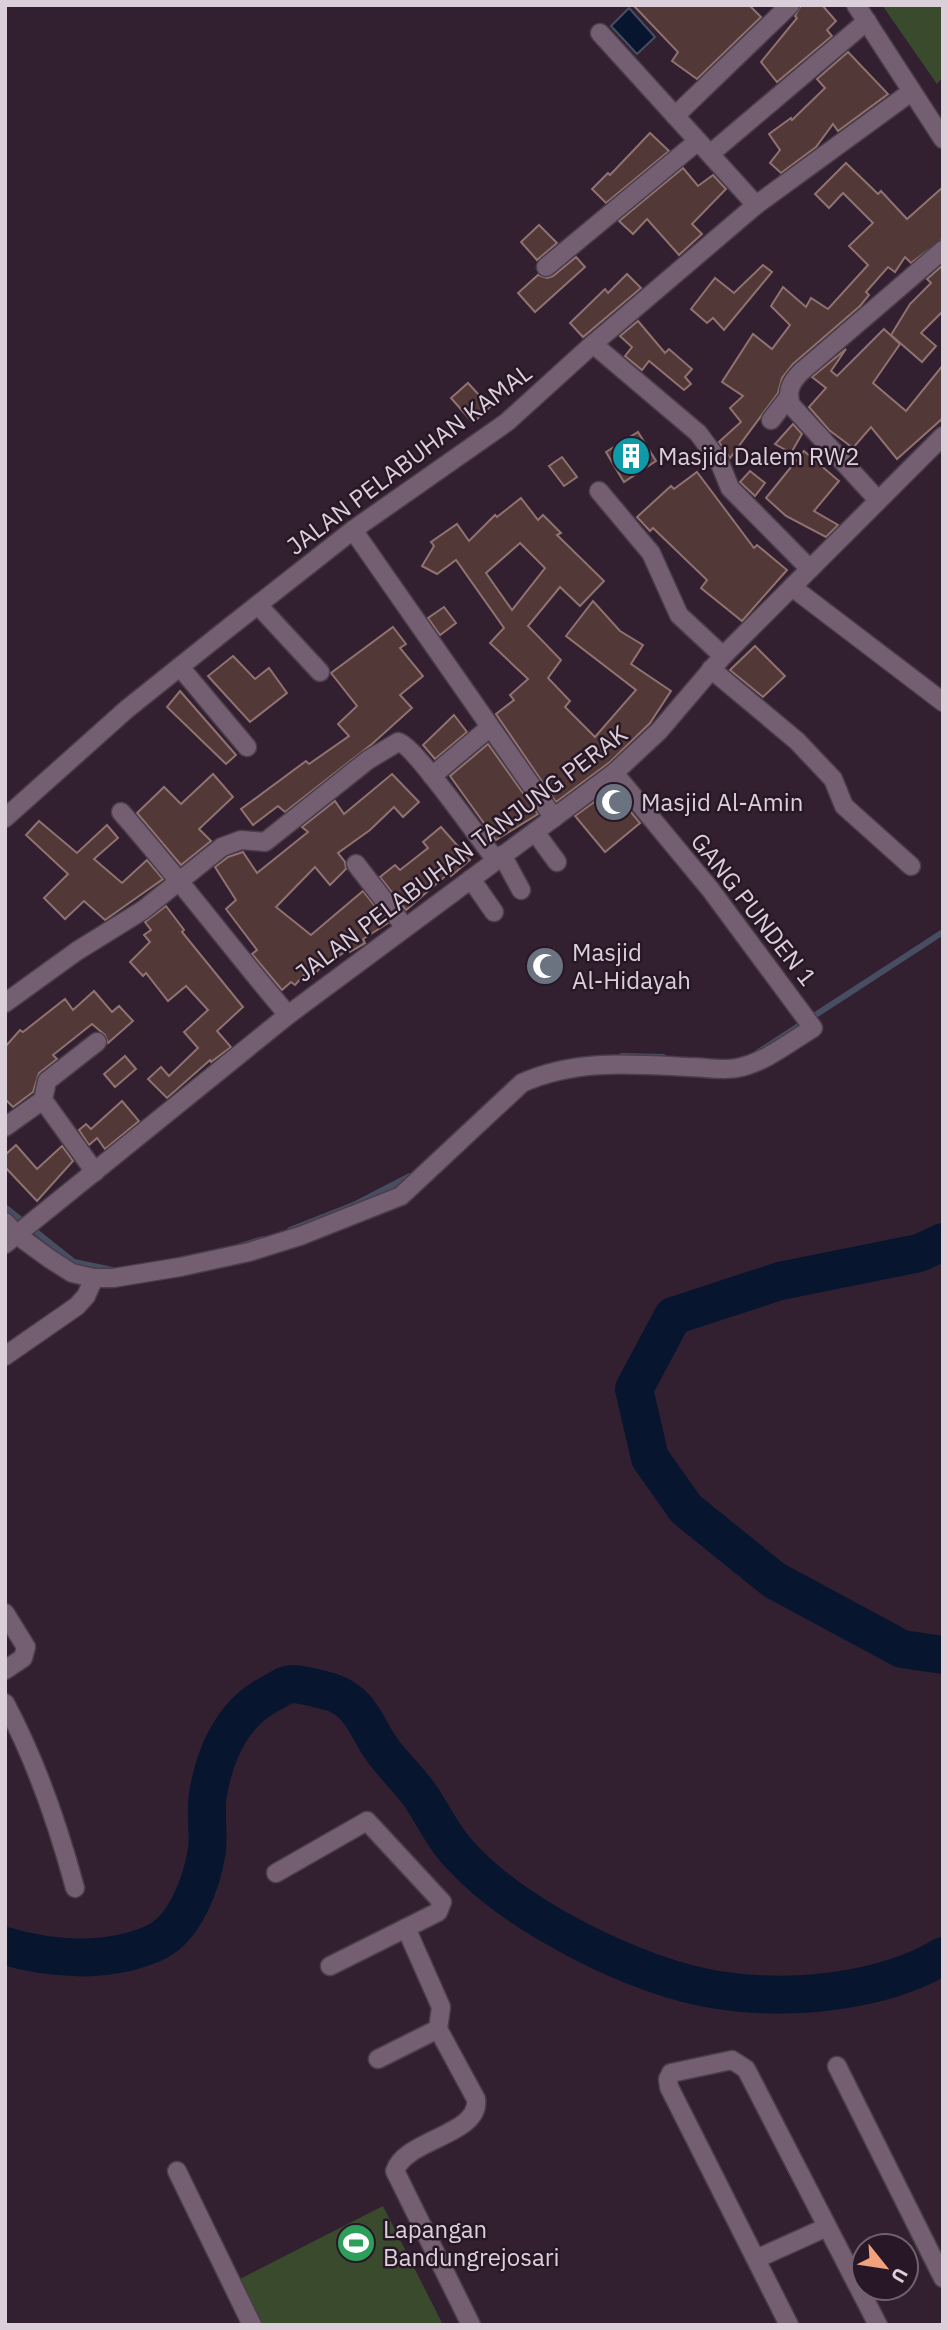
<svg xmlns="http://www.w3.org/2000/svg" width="948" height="2330" font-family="'IBM Plex Sans',sans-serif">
<rect width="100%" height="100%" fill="#322030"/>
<!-- green -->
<g fill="#3a4a2d">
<path d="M882 5H943V77L937 84Z"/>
<path d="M383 2206 443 2325H261L238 2280Z"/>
</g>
<!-- water -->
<path fill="#07162e" stroke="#474e62" stroke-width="2" d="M629 8 655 37 637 54 611 26Z"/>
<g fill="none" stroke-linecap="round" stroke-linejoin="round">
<!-- stream -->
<g stroke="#474e62" stroke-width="6">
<path d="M757 1053 943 932"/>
<path d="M622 1056 663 1057"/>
<path d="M5 1207 74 1262 112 1270"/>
<path d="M290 1230 356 1204 410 1176"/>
<path d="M240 1246 263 1239"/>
</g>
<!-- river -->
<g stroke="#07162e" stroke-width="38">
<path d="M943 1242 919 1253 780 1281 673 1316 634 1389 650 1458 686 1509 774 1580 902 1649 943 1655"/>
<path d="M5 1946C52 1960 107 1963 152 1944 185 1931 202 1882 207 1850 209 1832 205 1812 208 1794 215 1753 233 1712 272 1693 279 1689 287 1683 294 1684 306 1685 320 1689 331 1692 362 1702 366 1728 383 1751 394 1766 408 1779 419 1794 433 1814 444 1839 461 1856 517 1917 636 1977 718 1990 788 2001 881 1993 943 1956"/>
</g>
</g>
<!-- building -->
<g fill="#523837" stroke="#907270" stroke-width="2" fill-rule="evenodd">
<path d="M633 5H749L761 17 697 79 672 61 678 52Z"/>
<path d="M801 5H822L836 21 827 30 832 36 777 82 761 62 797 18 795 16Z"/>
<path d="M848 52 888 94 838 131 833 124 816 147 781 173 770 163 780 150 769 134 791 118 792 120 825 88 817 79Z"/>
<path d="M650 133 669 151 606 203 592 189 608 173 610 175Z"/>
<path d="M846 163 878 194 881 191 907 219 943 187V239L911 263 905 257 895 272 888 267 866 292 869 295 860 306 793 364 782 378 778 393 730 458 719 442 741 422 730 408 743 396 722 382 753 334 772 349 790 325 771 306 783 287 806 307 811 298 828 309 868 265 849 246 873 223 843 193 829 208 815 194Z"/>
<path d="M683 168 698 186 713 175 726 189 692 224 702 234 679 255 647 219 633 234 619 221Z"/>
<path d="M539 225 557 243 537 260 521 242Z"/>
<path d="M576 257 585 267 535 312 518 293 538 275 547 278 553 276Z"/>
<path d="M763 265 772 272 724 330 713 318 707 323 691 309 715 278 734 293Z"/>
<path d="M943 265V311L921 333 936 346 922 362 891 335 910 304 931 283 927 279Z"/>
<path d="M627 274 641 288 583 337 570 323 605 289 608 293Z"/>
<path d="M638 321 665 353 669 349 692 369 685 377 691 384 684 390 649 361 642 370 625 356 632 347 620 336Z"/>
<path d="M884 329 900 344 873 383 906 411 943 365V418L897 459 871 427 853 448 829 430 809 407 826 388 812 377 846 349 831 371 837 376Z"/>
<path d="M468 383 490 407 473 423 451 398Z"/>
<path d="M793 424 802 434 791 453 775 444Z"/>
<path d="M638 432 656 461 624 482 606 452Z"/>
<path d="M804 451 839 481 814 511 838 525 826 537 786 516 766 498Z"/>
<path d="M562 457 577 477 564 486 549 466Z"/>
<path d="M750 471 765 483 755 496 740 482Z"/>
<path d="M697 472 754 548 757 545 787 570 742 621 701 588 707 580 653 528 650 531 637 517 671 486 674 489Z"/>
<path d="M521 498 538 520 543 515 561 533 557 535 604 581 580 606 560 587 528 626 561 660 548 678 570 701 565 707 595 737 636 690 566 636 593 601 620 631 643 645 631 664 671 691 650 723 610 762 556 802 496 714 514 700 510 695 528 679 490 643 504 628 456 560 437 574 422 566 434 546 431 542 457 524 469 541 495 515 497 517ZM520 543 545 568 512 610 486 573Z"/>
<path d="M444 607 456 623 440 635 428 618Z"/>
<path d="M393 627 406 644 400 648 423 676 400 695 412 708 372 744 285 812 278 806 253 825 241 809 306 761 309 764 349 736 338 724 357 706 331 673Z"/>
<path d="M755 646 785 676 763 697 730 670Z"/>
<path d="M233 656 255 679 269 668 287 693 250 722 208 676Z"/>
<path d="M180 691 236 755 226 764 167 707Z"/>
<path d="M454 715 467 732 435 759 423 745Z"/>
<path d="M488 744 538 814 496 840 450 776Z"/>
<path d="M213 774 233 797 199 829 211 841 181 865 137 813 164 787 181 804Z"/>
<path d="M392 774 419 802 403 817 394 807 370 830 338 853 345 862 346 869 330 885 315 867 276 907 311 935 363 891 388 923 363 939 365 943 350 952 348 949 330 963 327 960 312 977 307 972 295 985 291 982 282 990 252 954 257 950 226 909 236 900 215 867 228 857 243 852 257 873 308 832 302 827 335 801 344 814Z"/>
<path d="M612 789 640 823 605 852 575 816Z"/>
<path d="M39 821 77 853 107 825 118 838 94 859 122 883 147 860 163 879 105 920 84 901 65 919 44 898 68 874 26 835Z"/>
<path d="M441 827 470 860 451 876 449 873 406 910 380 877 395 865 400 870 428 848 423 842Z"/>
<path d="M166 906 184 930 182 932 243 1007 217 1031 231 1047 211 1062 210 1060 167 1098 148 1079 161 1067 169 1076 198 1048 184 1032 208 1010 186 986 168 1001 146 973 143 976 130 962 150 942 144 935 151 930 145 922Z"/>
<path d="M554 949 563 965 538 983 528 968Z"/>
<path d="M94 991 112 1012 119 1006 133 1021 108 1043 105 1035 92 1024 53 1055 57 1059 39 1073 33 1092 13 1107 5 1099V1047L20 1030 23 1032 65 999 73 1010Z"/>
<path d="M125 1056 136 1069 115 1087 104 1074Z"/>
<path d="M122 1101 139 1121 105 1149 97 1138 89 1145 79 1130 86 1124 91 1129Z"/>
<path d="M16 1145 37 1169 62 1146 73 1161 37 1201 5 1167V1155Z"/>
</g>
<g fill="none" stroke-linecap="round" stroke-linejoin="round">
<defs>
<g id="street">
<path d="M600 33 756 205"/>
<path d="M675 116 790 5"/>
<path d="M710 154 867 21"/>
<path d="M546 267 698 141"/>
<path d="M593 344 698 433 719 461 730 488 810 569"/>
<path d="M771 420 788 398"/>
<path d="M599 491 651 553 679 615 723 656"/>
<path d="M877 499 791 405C786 391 791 382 801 372L943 250"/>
<path d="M353 530 554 818"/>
<path d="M792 587 943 702"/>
<path d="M258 605 320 672"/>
<path d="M180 667 247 747"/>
<path d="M711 669 797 741 833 779 844 806 911 866"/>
<path d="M432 776 489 728"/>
<path d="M121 812C179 878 231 948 288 1015"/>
<path d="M5 818 127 709 227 629 353 530 507 422 593 344 756 205 911 92"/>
<path d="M535 832 557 862"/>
<path d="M502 855 521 890"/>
<path d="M356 864 404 926"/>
<path d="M471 879 494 912"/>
<path d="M5 1003 77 951 143 910 222 847 241 840 265 842 368 760 398 742C413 744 481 841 495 859"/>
<path d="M5 1127 43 1100"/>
<path d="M95 1172 43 1100 47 1081 97 1042"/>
<path d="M5 1222 17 1235 50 1259 72 1273 94 1278H113L180 1267 249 1252 300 1236 401 1196 522 1083C575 1059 631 1064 688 1067 703 1067 722 1071 737 1068 764 1063 790 1042 813 1028L710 889 614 773"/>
<path d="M5 1356 77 1306 86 1296 94 1278"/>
<path d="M5 1613 26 1647 23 1658 5 1670"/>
<path d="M5 1703C36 1761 58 1825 75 1888"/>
<path d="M276 1873 367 1821 442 1902 438 1912 330 1966"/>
<path d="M406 1928 441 2007 438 2029 476 2099C481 2135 405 2139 395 2171L471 2325"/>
<path d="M378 2059 438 2029"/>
<path d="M837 2066 943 2278"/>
<path d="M177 2171 252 2325"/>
<path d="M756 2259 827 2227"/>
<path d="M789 2325 669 2087 668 2079 671 2073 732 2060 746 2069 878 2325"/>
</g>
<g id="secondary">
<path d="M856 5 943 139"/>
<path d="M5 1244 288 1015 614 773 659 731 723 656 943 436"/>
</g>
</defs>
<!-- street casing -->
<use href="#street" stroke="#4b3d4a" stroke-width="21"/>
<!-- secondary casing -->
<use href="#secondary" stroke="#4b3d4a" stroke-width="21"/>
<!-- street -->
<use href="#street" stroke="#735f71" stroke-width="18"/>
<!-- secondary -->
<use href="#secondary" stroke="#735f71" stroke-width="18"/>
</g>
<!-- icons -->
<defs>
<symbol id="building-disc" viewBox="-11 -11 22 22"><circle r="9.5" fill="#0f9aa8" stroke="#281726"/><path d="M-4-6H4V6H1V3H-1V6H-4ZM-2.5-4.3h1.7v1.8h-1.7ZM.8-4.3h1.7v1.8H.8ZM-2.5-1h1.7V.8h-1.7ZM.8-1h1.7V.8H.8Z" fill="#fff"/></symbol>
<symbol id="mosque-disc" viewBox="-11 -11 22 22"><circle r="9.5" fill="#6b7280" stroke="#281726"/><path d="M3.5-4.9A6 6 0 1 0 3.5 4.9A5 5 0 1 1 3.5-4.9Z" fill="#fff"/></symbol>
<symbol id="stadium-disc" viewBox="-11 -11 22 22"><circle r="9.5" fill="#2e9e5b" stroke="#281726"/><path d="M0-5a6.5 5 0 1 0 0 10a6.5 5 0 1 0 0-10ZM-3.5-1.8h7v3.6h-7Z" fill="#fff"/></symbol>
</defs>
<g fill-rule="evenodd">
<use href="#building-disc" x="609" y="434" width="44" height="44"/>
<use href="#mosque-disc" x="592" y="780" width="44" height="44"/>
<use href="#mosque-disc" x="523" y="944" width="44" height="44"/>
<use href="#stadium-disc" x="334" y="2221" width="44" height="44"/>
</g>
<g text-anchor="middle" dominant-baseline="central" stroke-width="5" stroke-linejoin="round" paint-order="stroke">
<!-- poi labels -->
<g font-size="24" fill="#dbd0da" stroke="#281726" text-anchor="start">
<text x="658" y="456">Masjid Dalem RW2</text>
<text x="641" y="802">Masjid Al-Amin</text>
<text x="572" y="952">Masjid<tspan x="572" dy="28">Al-Hidayah</tspan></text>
<text x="383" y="2229">Lapangan<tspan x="383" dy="28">Bandungrejosari</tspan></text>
</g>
<!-- street labels -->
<g font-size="24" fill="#dbd0da" stroke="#281726">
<text transform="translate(409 459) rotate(-37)">JALAN PELABUHAN KAMAL</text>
<text transform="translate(461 853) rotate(-37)">JALAN PELABUHAN TANJUNG PERAK</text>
<text transform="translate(754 909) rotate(52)">GANG PUNDEN 1</text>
</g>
</g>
<!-- border -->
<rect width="948" height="2330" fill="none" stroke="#dbd0da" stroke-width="14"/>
<!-- north arrow -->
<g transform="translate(885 2267) rotate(120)"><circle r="33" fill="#281726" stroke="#70616e" stroke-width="2"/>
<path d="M0-5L12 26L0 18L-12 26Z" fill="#f1a17c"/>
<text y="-10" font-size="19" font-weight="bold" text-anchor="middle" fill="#dbd0da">U</text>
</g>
</svg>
